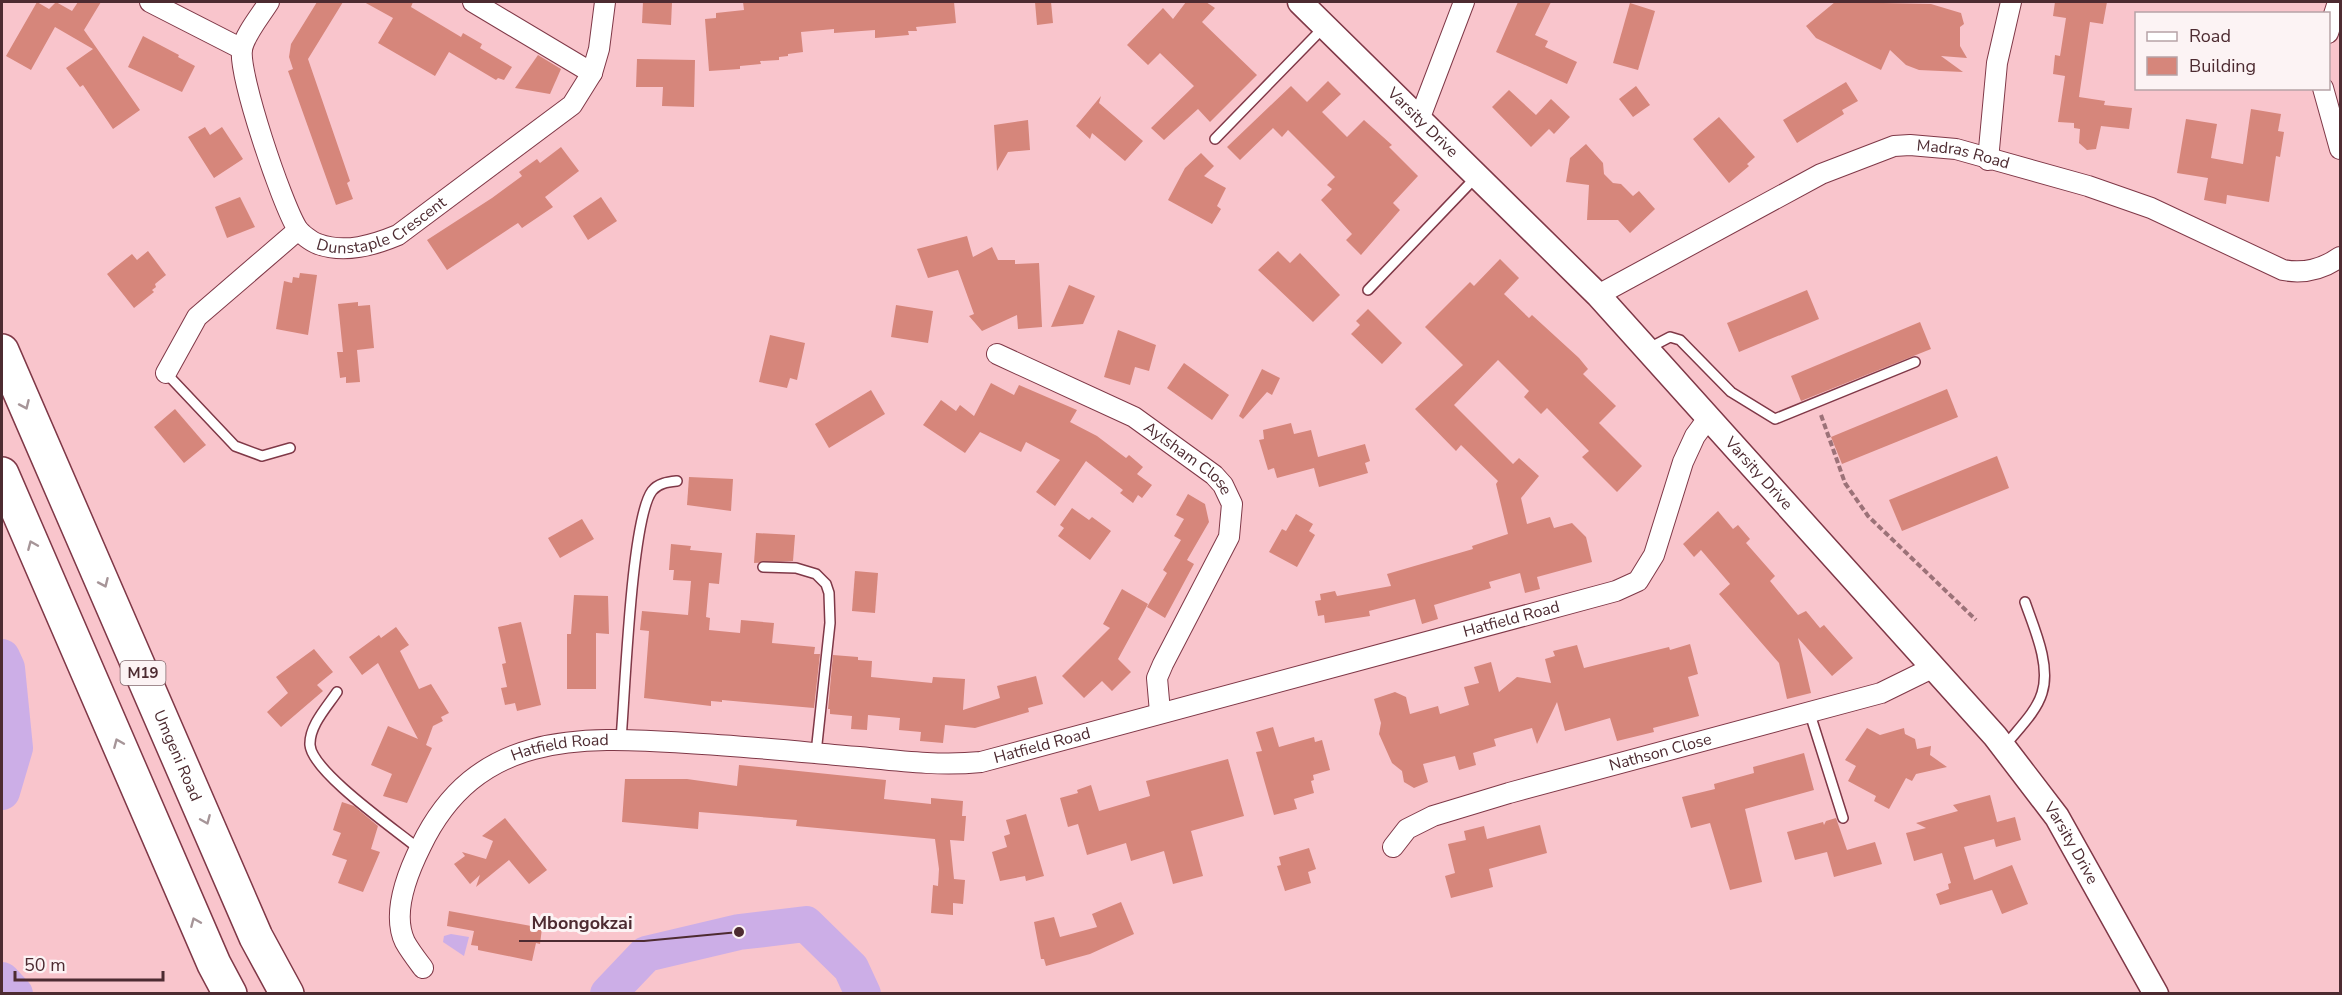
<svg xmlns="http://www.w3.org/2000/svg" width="2342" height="995" font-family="'Nunito Sans',sans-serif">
<rect width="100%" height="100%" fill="#f9c5cc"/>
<!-- water -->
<path fill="#ccaee7" d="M451 934 469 937 464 956 443 942 444 936Z"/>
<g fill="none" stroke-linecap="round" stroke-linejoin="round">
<!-- river -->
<g stroke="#ccaee7" stroke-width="36">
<path d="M2 657 7 668 15 748 2 792"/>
<path d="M2 980 15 994"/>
<path d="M608 994 646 954 739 932 806 924 851 968 863 994"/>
</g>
</g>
<!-- building -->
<g fill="#d6867b">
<path d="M37 2 49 9 56 2 72 11 78 2H101L84 30 140 110 113 129 83 85 80 87 66 68 93 49 55 27 31 70 6 56Z"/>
<path d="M317 2H343L308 59 350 181 347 183 353 199 336 205 288 71 293 69 289 57 291 44Z"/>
<path d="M364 2H413L411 7 461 37 463 33 482 44 480 48 512 67 504 80 498 78 496 80 449 52 435 76 378 43 393 18Z"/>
<path d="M643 2H672L671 25 642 23Z"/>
<path d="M743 2H954L956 23 916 27 917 31H908L909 35 875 38V30L834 33V29L801 32 803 52 788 54V56L779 57V60L760 61 761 64 740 66V69L709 71 705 19 716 18V13L744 10Z"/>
<path d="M1035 2H1051L1053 23 1037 25Z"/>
<path d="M1186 2H1206L1215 8 1202 22 1257 75 1210 122 1198 109 1164 140 1151 128 1194 86 1160 53 1148 65 1127 45 1163 8 1173 19Z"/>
<path d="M1518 2H1551L1535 35 1548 41 1545 47 1577 62 1567 84 1496 52Z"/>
<path d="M1835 2 1931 4 1961 13 1964 24 1960 27V46L1967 58 1941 56 1963 72 1919 70 1906 65 1890 50 1881 70 1816 38 1806 26Z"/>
<path d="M2055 2H2107L2103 24 2090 22 2079 97 2105 101 2104 105 2132 108 2129 129 2101 126 2096 149 2087 150 2079 143 2080 129 2074 128V123L2058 122 2065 76 2053 74 2055 55 2060 56 2066 18 2053 16Z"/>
<path d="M1630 3 1655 11 1638 70 1613 63Z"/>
<path d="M143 36 179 55 178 57 195 66 182 92 128 67Z"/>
<path d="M538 55 561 69 550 94 515 88Z"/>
<path d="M637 59 695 60 694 107 662 106 663 87H636Z"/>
<path d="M1328 81 1341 94 1322 112 1347 137 1364 120 1392 145 1389 147 1418 176 1393 203 1400 210 1361 255 1346 240 1352 234 1321 200 1332 189 1327 185 1335 177 1288 130 1282 137 1273 128 1240 160 1227 147 1291 86 1307 102Z"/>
<path d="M1846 82 1858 101 1842 110 1844 114 1797 143 1783 120Z"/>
<path d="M1636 86 1650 105 1633 117 1619 99Z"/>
<path d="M1509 90 1536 115 1551 99 1570 117 1554 134 1549 129 1531 147 1492 107Z"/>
<path d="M1101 96 1099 103 1143 141 1125 161 1092 133 1090 139 1076 126Z"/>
<path d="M2251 109 2281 114 2278 131 2284 132 2280 157 2276 156 2269 202 2227 195 2226 204 2204 200 2208 178 2177 173 2186 119 2217 124 2211 158 2243 164Z"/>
<path d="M1719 117 1755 157 1747 164 1749 166 1729 183 1693 139Z"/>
<path d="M1028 120 1030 150 1008 152 997 171 994 125Z"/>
<path d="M205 127 210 135 222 127 243 159 214 178 188 137Z"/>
<path d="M1586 144 1603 163 1604 174 1613 183 1621 184 1633 196 1639 191 1655 209 1630 233 1618 220H1587L1589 185 1566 182 1570 158Z"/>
<path d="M561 147 579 171 545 197 553 207 522 228 518 223 447 270 427 240 492 198 522 176 519 172 537 159 540 163Z"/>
<path d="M1201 153 1214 166 1204 176 1226 188 1217 206 1221 209 1212 224 1168 200 1185 168Z"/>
<path d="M240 197 255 227 227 238 215 207Z"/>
<path d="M601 197 617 221 588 240 573 216Z"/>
<path d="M967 236 973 257 992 247 998 260H1015V264L1039 263 1042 327 1018 329 1017 315 982 331 969 316 974 314 958 270 928 278 917 249Z"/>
<path d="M148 251 166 275 155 284 156 287 152 290 154 292 134 308 107 274 132 254 137 260Z"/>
<path d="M1278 251 1290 263 1300 253 1340 295 1313 322 1258 270Z"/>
<path d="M1500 259 1519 278 1504 294 1529 318 1532 315 1579 358 1588 369 1583 374 1616 406 1599 423 1642 466 1617 492 1582 457 1589 451 1547 408 1541 414 1524 397 1529 391 1498 360 1454 405 1513 464 1519 458 1539 476 1521 498 1527 524 1550 517 1554 528 1572 523 1586 537 1592 562 1537 577 1540 589 1525 593 1520 573 1489 582 1491 588 1434 605 1438 619 1422 624 1415 599 1369 611 1370 616 1325 623 1324 615 1318 616 1315 601 1321 600 1320 594 1335 591 1337 596 1391 586 1387 574 1473 549 1472 546 1508 534 1496 484 1498 481 1461 445 1456 451 1415 409 1463 365 1425 327 1470 282 1474 286Z"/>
<path d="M300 273 317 275 308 335 276 329 284 281 292 283 293 277 299 278Z"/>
<path d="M1069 285 1095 296 1083 324 1051 327Z"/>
<path d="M1807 290 1819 319 1739 352 1727 323Z"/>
<path d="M358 302V306L370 305 374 348 357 350 360 382 346 383V377L340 378 337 352H343L338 304Z"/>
<path d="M896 305 933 311 928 343 891 337Z"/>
<path d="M1368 309 1402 343 1382 364 1351 334 1360 325 1356 321Z"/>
<path d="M1920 322 1931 349 1801 401 1791 376Z"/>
<path d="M1118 330 1156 345 1149 371 1135 367 1130 385 1104 377Z"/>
<path d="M770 335 805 343 797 380 790 378 787 388 759 382Z"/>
<path d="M1184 363 1229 395 1212 420 1167 388Z"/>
<path d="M1262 369 1280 378 1272 395 1267 392 1243 419 1239 416Z"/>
<path d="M991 383 1014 395 1019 385 1077 410 1070 422 1097 436 1126 458 1129 455 1143 467 1137 474 1152 485 1142 498 1138 495 1133 503 1120 493 1123 490 1086 461 1055 506 1036 492 1060 460 1026 442 1021 452 980 432 965 453 923 425 941 400 956 411 960 405 974 416Z"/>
<path d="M1947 389 1958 417 1842 464 1831 437Z"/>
<path d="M871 390 885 414 829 448 815 424Z"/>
<path d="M175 409 206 445 184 463 154 427Z"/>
<path d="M1291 423 1294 434 1311 430 1318 457 1365 444 1370 461 1365 463 1368 473 1319 487 1314 468 1277 478 1274 468 1268 470 1259 440 1264 439 1263 430Z"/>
<path d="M1997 456 2009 488 1902 531 1889 500Z"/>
<path d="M689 477 733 479 731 511 687 505Z"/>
<path d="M1188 494 1205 504 1209 522 1187 560 1194 564 1165 618 1147 607 1167 573 1163 570 1181 540 1174 536 1184 519 1176 515Z"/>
<path d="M1072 508 1089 520 1092 517 1111 531 1090 560 1058 536 1064 528 1060 525Z"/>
<path d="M1718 511 1733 529 1738 525 1750 539 1746 543 1775 576 1770 581 1798 615 1806 611 1820 628 1824 625 1853 658 1832 676 1798 638 1811 693 1787 699 1779 663 1719 594 1730 584 1701 550 1694 557 1683 544Z"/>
<path d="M1296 514 1313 524 1309 531 1315 535 1297 567 1269 552 1282 529 1286 531Z"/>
<path d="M582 519 594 539 560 558 548 538Z"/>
<path d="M756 533 795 535 793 561 754 563Z"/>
<path d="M671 544 691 546 690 550 722 553 719 584 709 583 706 617 710 618 709 630 740 633 741 620 774 623 772 643 815 647 814 654H820L814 708 722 700V702L711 701V706L644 698 649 631 640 630 642 611 688 615 691 581 673 580 674 570H669Z"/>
<path d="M855 571 878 573 875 613 852 611Z"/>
<path d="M1122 589 1148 604 1118 659 1131 672 1112 691 1102 681 1084 698 1062 676 1110 628 1103 624Z"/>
<path d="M574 595 608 596 609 634 596 633V689H567V634H571Z"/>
<path d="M521 622 541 705 517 711 515 703 505 705 501 688 507 687 502 664 506 663 498 627Z"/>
<path d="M396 627 409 645 400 651 419 689 431 684 449 713 441 717 443 721 433 726 426 745 432 748 407 803 383 796 392 774 371 765 388 726 418 739 378 663 362 675 349 657 379 635 381 638Z"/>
<path d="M1690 644 1698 674 1688 677 1699 716 1653 728 1654 732 1617 741 1610 718 1565 731 1557 702 1537 744 1532 728 1494 739 1496 746 1473 753 1476 765 1459 770 1455 756 1423 764 1428 782 1414 788 1404 782 1402 771 1392 763 1379 734 1381 723 1374 699 1395 692 1406 697 1410 714 1438 706 1440 714 1469 705 1464 687 1479 683 1474 667 1491 662 1499 692 1517 677 1551 683 1545 659 1555 656 1553 651 1577 645 1584 668 1669 647 1670 650Z"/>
<path d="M314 649 333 672 317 685 323 691 281 727 267 712 288 693 276 677Z"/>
<path d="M833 655 858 657V660L872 661 871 677 932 683 933 677 965 679 963 710 1000 698 997 686 1036 676 1043 704 1028 708 1029 712 975 728 945 725 943 743 920 741 921 732 899 730 900 718 868 715 867 730 851 729 852 716 830 714V709H828Z"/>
<path d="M1273 727 1279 747 1314 737 1315 742 1322 740 1330 770 1313 775 1314 780 1311 781 1314 793 1294 799 1297 809 1274 815 1256 752 1262 751 1256 732Z"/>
<path d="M1867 728 1880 735 1904 728 1905 734 1915 739 1917 749 1931 746 1930 755 1947 767 1916 774 1912 781 1906 778 1889 809 1874 801 1876 796 1848 781 1856 766 1845 760Z"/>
<path d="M1804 753 1814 790 1745 809 1762 882 1730 890 1710 823 1691 828 1682 797 1715 789 1714 784 1754 773 1753 767Z"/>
<path d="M1228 759 1244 816 1191 831 1203 876 1173 884 1164 851 1131 861 1126 843 1087 855 1078 824 1068 827 1060 798 1078 793 1077 790 1091 785 1099 811 1150 796 1146 781Z"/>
<path d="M739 765 886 780 884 799 931 804V798L963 801 962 816H966L964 841 950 840 954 879 965 880 963 904 953 903V915L931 913 933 885 938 886 939 869 935 839 796 826 797 820 699 812 698 829 622 822 625 779H687L737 786Z"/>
<path d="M1990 795 1997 822 2015 817 2021 840 1996 847 1994 839 1964 847 1974 880 2012 865 2028 904 2002 914 1992 890 1940 905 1936 894 1949 889 1948 884 1951 883 1942 853 1914 861 1906 833 1926 828 1916 823 1958 811 1953 805Z"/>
<path d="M342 802 354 806 378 826 371 849 380 852 363 892 338 883 347 860 332 855 341 833 333 830Z"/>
<path d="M1026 814 1044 876 1026 881 1025 876 1000 881 992 852 1007 847 1004 836 1010 834 1006 820Z"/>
<path d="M505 818 547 870 529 884 509 860 476 887 480 875 470 884 454 864 465 856 462 852 486 859 493 841 482 836Z"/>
<path d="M1836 818 1847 850 1875 842 1882 864 1834 877 1827 852 1795 860 1787 832 1823 822 1824 825 1826 821Z"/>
<path d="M1540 825 1547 853 1489 869 1493 887 1451 898 1445 876 1455 873 1448 844 1466 840 1464 831 1484 826 1487 839Z"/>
<path d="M1309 848 1316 869 1308 872 1311 883 1285 891 1277 866 1281 865 1279 857Z"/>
<path d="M1121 902 1134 934 1090 954 1046 966 1044 959H1041L1034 922 1054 917 1060 937 1097 927 1092 914Z"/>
<path d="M449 911 542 928 540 944 536 943 532 961 478 950V946L471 945 474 931 447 926Z"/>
</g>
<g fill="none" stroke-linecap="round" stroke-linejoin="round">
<defs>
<g id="service">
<path d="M1215 139 1324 27"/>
<path d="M1368 290 1476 177"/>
<path d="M1649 348 1670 337 1680 340 1731 392 1775 419 1915 362"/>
<path d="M166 373 235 446 262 456 290 448"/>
<path d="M763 567 796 568 816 574 826 584 829 593 830 623 816 753"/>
<path d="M337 692C327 707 309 726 310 745 312 772 396 830 419 849"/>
<path d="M1810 714 1843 818"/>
<path d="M621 739C625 695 631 519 652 491 658 483 668 482 677 481"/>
<path d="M2004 747C2016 731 2036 713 2042 693 2051 665 2034 628 2025 602"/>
</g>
<g id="minor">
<path d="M150 2 242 49"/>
<path id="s1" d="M269 2C261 15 245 34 242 49 238 75 282 204 297 228 301 234 312 242 318 244 345 254 374 245 398 235L572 105 592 73 599 49 605 2"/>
<path d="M473 2 592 73"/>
<path d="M2328 33 2338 2"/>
<path d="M2323 88 2340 149"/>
<path d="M1419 120 1464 2"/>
<path d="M1988 160 1997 63 2011 2"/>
<path id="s2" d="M1598 295 1821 174 1894 146 1910 145 1956 149 2088 186 2151 208 2283 270C2304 274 2323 269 2340 257"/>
<path id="s3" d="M997 354 1134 417 1214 475 1223 485 1232 504 1229 537 1163 664 1157 678 1160 712"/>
<path d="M166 373 197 317 298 230"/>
<path id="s4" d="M1393 847 1407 829 1433 816 1509 793 1881 693 1934 667"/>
<path id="s5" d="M423 968C417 960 410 951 405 942 391 913 408 872 421 846 476 732 577 736 687 743 744 746 801 752 859 757 900 761 939 766 981 762L1616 591 1638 581 1654 555 1683 462 1695 436 1709 417"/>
</g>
<g id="tertiary">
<path id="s6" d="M1300 2 1598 295 1995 736 2057 817 2156 994"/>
</g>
<g id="motorway">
<path id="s7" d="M2 351 256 937 287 994"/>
<path d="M2 474 214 964 230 994"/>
</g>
</defs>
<!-- service casing -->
<use href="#service" stroke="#7f3847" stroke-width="12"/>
<!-- minor casing -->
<use href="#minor" stroke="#7f3847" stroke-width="22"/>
<!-- tertiary casing -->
<use href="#tertiary" stroke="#7f3847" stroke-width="27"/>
<!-- motorway casing -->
<use href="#motorway" stroke="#7f3847" stroke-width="36"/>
<!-- path -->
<path stroke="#9c7278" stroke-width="4" stroke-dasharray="6 3" stroke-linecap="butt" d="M1821 415 1845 483 1868 516 1976 620"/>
<!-- service -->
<use href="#service" stroke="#fff" stroke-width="9"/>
<!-- minor -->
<use href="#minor" stroke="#fff" stroke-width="20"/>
<!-- tertiary -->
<use href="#tertiary" stroke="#fff" stroke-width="24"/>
<!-- motorway -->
<use href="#motorway" stroke="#fff" stroke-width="33"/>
</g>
<!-- one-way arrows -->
<defs><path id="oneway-chevron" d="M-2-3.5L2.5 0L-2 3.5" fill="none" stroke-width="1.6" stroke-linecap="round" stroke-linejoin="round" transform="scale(1.5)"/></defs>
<g stroke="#a69598">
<use href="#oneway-chevron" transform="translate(25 405) rotate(66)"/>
<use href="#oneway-chevron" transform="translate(32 545) rotate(-113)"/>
<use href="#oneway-chevron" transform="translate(104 583) rotate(66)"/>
<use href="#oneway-chevron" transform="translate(118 743) rotate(-113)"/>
<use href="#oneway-chevron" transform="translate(206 820) rotate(67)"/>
<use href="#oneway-chevron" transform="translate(195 922) rotate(-113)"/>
</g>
<g text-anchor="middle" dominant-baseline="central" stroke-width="6" stroke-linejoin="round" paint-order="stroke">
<!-- shield labels -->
<rect fill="#fcf3f4" stroke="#82676c" stroke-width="1.5" x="120.5" y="661" width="45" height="24" rx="4.5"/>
<g font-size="15" font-weight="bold" fill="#4d2b31">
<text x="143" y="673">M19</text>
</g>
<!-- street labels -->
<g font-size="16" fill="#4d2b31" stroke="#fcf3f4">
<text stroke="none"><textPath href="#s6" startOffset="172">Varsity Drive</textPath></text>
<text stroke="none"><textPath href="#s2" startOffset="402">Madras Road</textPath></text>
<text stroke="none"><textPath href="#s1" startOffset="339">Dunstaple Crescent</textPath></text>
<text stroke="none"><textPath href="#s3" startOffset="219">Aylsham Close</textPath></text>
<text stroke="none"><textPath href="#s6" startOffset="658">Varsity Drive</textPath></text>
<text stroke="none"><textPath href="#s5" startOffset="1284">Hatfield Road</textPath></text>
<text stroke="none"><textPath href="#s5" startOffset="798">Hatfield Road</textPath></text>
<text stroke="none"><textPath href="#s5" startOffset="312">Hatfield Road</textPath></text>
<text stroke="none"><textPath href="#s4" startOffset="288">Nathson Close</textPath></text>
<text stroke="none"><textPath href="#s7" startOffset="441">Umgeni Road</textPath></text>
<text stroke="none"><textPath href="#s6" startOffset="1143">Varsity Drive</textPath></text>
</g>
</g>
<!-- callouts -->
<path fill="none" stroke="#4d2b31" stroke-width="2" d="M739 932L644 941H519"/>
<circle fill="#4d2b31" stroke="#fcf3f4" stroke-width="2" cx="739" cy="932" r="6"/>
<g font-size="18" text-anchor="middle" font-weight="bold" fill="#4d2b31" stroke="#fcf3f4" stroke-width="6" stroke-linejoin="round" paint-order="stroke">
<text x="582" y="929">Mbongokzai</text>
</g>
<!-- border -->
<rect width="2342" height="995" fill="none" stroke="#4d2b31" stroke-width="6"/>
<!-- legend -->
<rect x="2135" y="12" width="195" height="78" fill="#fcf3f4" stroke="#b6a3a6" stroke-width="1.5"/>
<rect x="2147" y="32" width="30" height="9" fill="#ffffff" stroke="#b6a3a6" stroke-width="1.5"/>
<text x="2189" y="42" font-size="18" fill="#4d2b31">Road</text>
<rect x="2147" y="57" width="30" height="18" fill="#d6867b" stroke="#b6a3a6" stroke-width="1.5"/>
<text x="2189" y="72" font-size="18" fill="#4d2b31">Building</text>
<!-- scale -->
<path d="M15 971v9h148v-9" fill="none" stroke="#4d2b31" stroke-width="3"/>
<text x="24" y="971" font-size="18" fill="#4d2b31" stroke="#fcf3f4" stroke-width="4.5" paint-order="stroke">50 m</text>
</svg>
